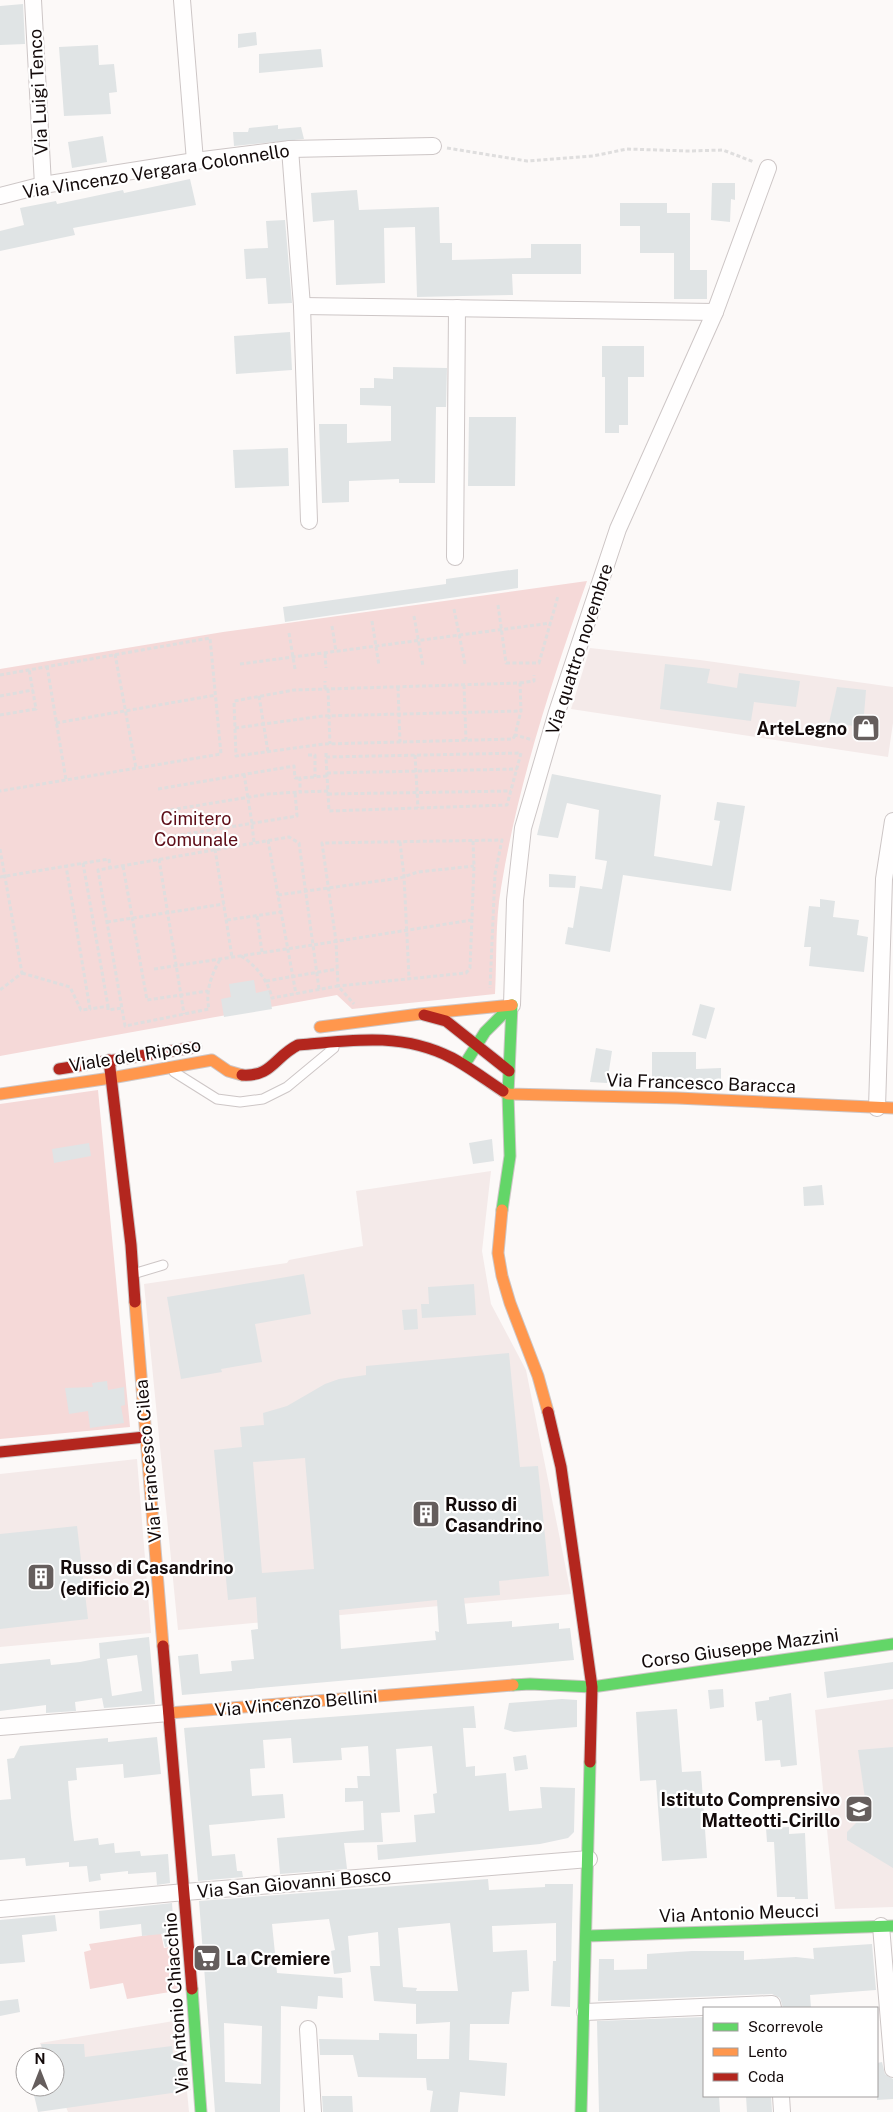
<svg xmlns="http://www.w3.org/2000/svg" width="893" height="2112" font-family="'Public Sans',sans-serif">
<rect width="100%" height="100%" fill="#fcf9f8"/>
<!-- built -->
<g fill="#f4eae9">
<path d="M590 648 700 660 893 687V723L888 757 571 709Z"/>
<path d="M491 1171 482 1251 491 1304 526 1370 571 1594 178 1630 144 1284 287 1263 289 1260 363 1246 356 1191Z"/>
<path d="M137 1459 151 1633 0 1647V1474Z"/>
<path d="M893 1699V1907L835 1909 815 1710Z"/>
<path d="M180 2020 191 2090 187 2091 189 2112H68L61 2095 55 2057H45L40 2043Z"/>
</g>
<!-- green -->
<g fill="#f5d9d8">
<path d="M587 581C552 681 518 783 501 888 495 922 497 959 495 994L352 1009 337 995 0 1056V669L223 632Z"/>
<path d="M98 1090 130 1427 0 1439V1104Z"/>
<path d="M161 1933 164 1948 179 1945 182 1990 127 1999 123 1983 90 1989 84 1952 91 1950 89 1944Z"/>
</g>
<!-- building -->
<g fill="#e0e4e5" fill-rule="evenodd">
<path d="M23 4 25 44 0 45V6Z"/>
<path d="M256 32 257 45 238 48V34Z"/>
<path d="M98 45 99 65 114 64 117 92 109 93 111 114 64 116 59 47Z"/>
<path d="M321 49 323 67 259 73V54Z"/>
<path d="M278 125V129L301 127 304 139 234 146 233 132H248L249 128Z"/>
<path d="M103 136 107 162 72 168 68 142Z"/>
<path d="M190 179 196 205 73 228 75 235 0 251V231L24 225 20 208 56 201 57 204 123 190 124 193Z"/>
<path d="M712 183H735V200L731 199 730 222 711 220Z"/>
<path d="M357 190 359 210 439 207 440 243H452V260L531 258V244H581V274H512L513 295 417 297 415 227 384 228 385 283 336 285 334 220 313 222 311 193Z"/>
<path d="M620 203H667V213H690V270H707V299H674V253H640V226H620Z"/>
<path d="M285 220 292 303 268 304 266 278 246 279 244 249 268 248 266 221Z"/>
<path d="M290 332 292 370 236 374 234 336Z"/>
<path d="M602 346H644V377H628V425H619V433H605V377H602Z"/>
<path d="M393 367 447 368 446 407H436L435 483H399V479L349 481V502L322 503 319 424H347V443L391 441V406L360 405V388H374V378L393 379Z"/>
<path d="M469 417H516L515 486H468Z"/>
<path d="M288 448 289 486 235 488 233 450Z"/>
<path d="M518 569V588L285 622 283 607 446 584V579Z"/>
<path d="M665 664 710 669 707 683 737 688 739 673 800 681 796 707 754 702 751 721 660 709Z"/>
<path d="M837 687 866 690 863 727 829 723Z"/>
<path d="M552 774 661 795 654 856 712 866 720 821 714 820 717 802 745 806 731 891 623 875 610 952 565 944 568 927 573 928 580 886 602 889 607 861 595 859 599 810 567 803 558 838 537 835Z"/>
<path d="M549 874 576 876 575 888 549 887Z"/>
<path d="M820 899 835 901 833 917 859 920 857 935 868 937 864 972 809 966 811 947H804L809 906 820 907Z"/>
<path d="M254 980 256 993 269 990 272 1009 224 1017 221 999 231 997 229 984Z"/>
<path d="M700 1004 715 1008 706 1039 692 1035Z"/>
<path d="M596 1048 612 1051 607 1083 590 1082Z"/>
<path d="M652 1052H696V1069L721 1068V1086L652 1084Z"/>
<path d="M492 1139 494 1161 473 1164 469 1143Z"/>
<path d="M89 1143 91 1156 54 1163 52 1149Z"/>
<path d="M822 1185 824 1205 804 1206 803 1187Z"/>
<path d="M304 1274 311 1314 255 1324 262 1362 221 1369 222 1372 181 1379 167 1297Z"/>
<path d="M474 1284 476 1315 422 1318 421 1304H429L428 1287Z"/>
<path d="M417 1309 418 1329 404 1330 402 1310Z"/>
<path d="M509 1353 520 1467 538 1466 549 1576 499 1581 500 1595 464 1598 467 1624 512 1621V1627L559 1623V1629L570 1628 574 1660 182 1695 178 1656 198 1654 200 1674 232 1671 231 1661 254 1659 251 1630 258 1629 256 1597 228 1600 214 1450 242 1447 240 1427 264 1425 263 1413 287 1406 325 1384 339 1379 366 1375V1366ZM305 1458 314 1569 262 1573 253 1462ZM437 1600 439 1632 435 1631 436 1640 341 1649 339 1610Z"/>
<path d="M107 1381 108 1390 124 1387 125 1405 121 1406 124 1423 90 1428 88 1411 69 1414 65 1388 93 1387 92 1383Z"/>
<path d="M77 1526 88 1619 0 1629V1534Z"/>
<path d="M149 1637 155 1704 104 1708 102 1698 75 1702 76 1711 46 1713V1705L0 1711V1664L50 1659 51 1665 80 1662 100 1658 99 1643ZM137 1655 142 1691 112 1696 107 1659Z"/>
<path d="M893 1662V1689L827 1698 824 1672Z"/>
<path d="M723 1689 724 1707 710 1709 708 1690Z"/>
<path d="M791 1693 797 1765 781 1767 780 1760 765 1761 762 1720 757 1721 755 1702 769 1700V1697Z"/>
<path d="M562 1699 577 1700V1727L514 1732 504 1729 509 1703Z"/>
<path d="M474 1706 476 1728H463L466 1767 475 1766V1776L506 1773 509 1811 542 1808 540 1787 575 1788 574 1832 568 1838 540 1844 378 1860 377 1845 416 1842 414 1815 435 1813 433 1794 437 1793 432 1746 396 1749 400 1812 381 1813 383 1842 344 1843 347 1869 280 1874 277 1838 364 1830 363 1801 345 1802V1788H358L357 1776H370L368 1746 341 1748 342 1760 293 1763 291 1738 263 1740 265 1768 250 1769 252 1796 283 1794 285 1818 209 1825 212 1856 235 1854 237 1871H242L243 1877 198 1881 184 1728Z"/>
<path d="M677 1709 682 1772 701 1771 707 1858 662 1861 656 1780 640 1781 636 1712Z"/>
<path d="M157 1737 161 1774 124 1778 123 1764 76 1768 77 1780 68 1781 71 1817 74 1841 98 1838 99 1845 114 1843 115 1853 140 1851 141 1856 168 1854 170 1883 157 1885 156 1872 128 1874V1871L100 1874 101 1880 89 1882 87 1866 69 1867V1862L26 1866 25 1858 0 1860V1800L11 1799 7 1759 14 1758 20 1746 108 1738V1742Z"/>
<path d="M893 1747V1868L847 1840V1832L867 1812 858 1750Z"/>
<path d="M526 1755 528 1769 515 1771 513 1757Z"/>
<path d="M789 1827V1834L805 1833 808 1899H795V1897H777L774 1842H767L766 1828Z"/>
<path d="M488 1879 489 1890 545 1887V1884H573L570 2007 551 2006 553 1961H556V1923L492 1926 493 1952 527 1950 529 1991 512 1992 509 2024H470L469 2060 507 2063 505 2096 460 2092 458 2112H430L433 2091 427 2090 426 2078 358 2077 353 2055H320L319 2039 379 2040V2033L417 2034V2059H449L450 2022 416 2024V2004L374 2001 370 1966H380L378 1932 348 1936 351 1972 334 1974 331 1951 335 1950 329 1919 272 1924 277 1973 342 1978 343 1998 318 1996 317 2009 281 2006 280 2112H215L199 1901ZM450 1923 458 1991H416L417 1988 403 1987 398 1928ZM224 2023 262 2026 261 2084 225 2082Z"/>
<path d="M172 1903 175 1945 165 1947 162 1934 142 1936 141 1924 100 1929 99 1911Z"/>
<path d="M55 1915 57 1931 22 1935 25 1962 0 1964V1920Z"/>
<path d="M872 1944 876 1990 810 1995 811 2008H783L780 1998 772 1994 598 2001 599 1959H614V1970L647 1969V1954L692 1951H744V1960L796 1957 814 1959 813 1948Z"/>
<path d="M18 1999 20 2012 0 2016V2001Z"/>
<path d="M704 2017V2096H719L720 2112H599L597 2021Z"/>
<path d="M41 2044H84L85 2057 172 2046 174 2060H183L186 2091 38 2112 32 2087H55V2057H44Z"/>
<path d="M882 2062 885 2074 893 2079V2099L877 2100V2063Z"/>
<path d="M322 2096H352L353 2112H323Z"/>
<path d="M746 2096H771L772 2112H747Z"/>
</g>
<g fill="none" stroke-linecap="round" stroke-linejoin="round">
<defs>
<g id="lane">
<path d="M174 1072 217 1099 240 1102 263 1099 287 1087 334 1048"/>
<path d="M133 1274 163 1265"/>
</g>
<g id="street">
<path d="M33 0 43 185"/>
<path d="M182 0 195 161"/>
<path d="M290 149 302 306 309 521"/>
<path d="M0 196 43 185 195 161 290 149 433 146"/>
<path d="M302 306 715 312"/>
<path d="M455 557 457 308"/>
<path d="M512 1005 515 900 523 828 557 712 618 529 715 312 768 168"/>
<path d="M877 1108 884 879 893 821"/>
<path d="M0 1727 169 1713"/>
<path d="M0 1909 185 1892 589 1859"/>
<path d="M881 1926 893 2069"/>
<path d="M585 2012 772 2004 773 2008"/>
<path d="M308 2029 313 2112"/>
<path d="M781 2096 782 2112"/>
</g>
<g id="fast">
<path d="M468 1059 485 1032 512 1005"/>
<path d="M502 1210 510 1156 508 1094 512 1005"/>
<path d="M513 1685 530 1684 592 1687 893 1644"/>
<path d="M587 1936 893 1926"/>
<path d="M192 1989 201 2112"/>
<path d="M581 2112 590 1762"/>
</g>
<g id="slow">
<path d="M320 1027 420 1014 512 1005"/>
<path d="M503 1091 508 1094 677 1098 893 1108"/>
<path d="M0 1094 111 1078 212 1060 228 1071 242 1075"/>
<path d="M502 1210 498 1253 502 1276 510 1303 538 1376 548 1412"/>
<path d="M135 1302 163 1646"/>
<path d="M169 1713 513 1685"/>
</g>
<g id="jam">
<path d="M424 1015 446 1021 509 1071"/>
<path d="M109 1060 131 1245 135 1302"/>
<path d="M59 1069 196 1047"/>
<path d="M242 1075C272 1077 274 1057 298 1045 351 1040 402 1032 452 1058 469 1067 486 1080 503 1091"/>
<path d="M548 1412 561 1467 592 1687 590 1762"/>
<path d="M0 1452 145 1437"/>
<path d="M163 1646 192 1989"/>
</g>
</defs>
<!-- lane casing -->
<use href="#lane" stroke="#cdc6c6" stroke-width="11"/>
<!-- street casing -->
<use href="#street" stroke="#cdc6c6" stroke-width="18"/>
<!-- fast casing -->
<use href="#fast" stroke="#cdc6c6" stroke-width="13"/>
<!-- slow casing -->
<use href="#slow" stroke="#cdc6c6" stroke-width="13"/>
<!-- jam casing -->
<use href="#jam" stroke="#cdc6c6" stroke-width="13"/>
<!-- path -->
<g stroke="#dfdede" stroke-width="3" stroke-dasharray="4 2.5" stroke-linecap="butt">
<path d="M447 148 527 161 593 156 627 149 688 151 723 150 754 162"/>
<path d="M498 605 506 663H539L558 596"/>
<path d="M454 609 465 664"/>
<path d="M414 616 423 666"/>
<path d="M372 621 379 666"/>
<path d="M332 626 336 652"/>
<path d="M289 633 295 669"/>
<path d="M115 654 136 768"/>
<path d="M325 654 326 668"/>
<path d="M240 664 551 623"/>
<path d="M47 666 66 780"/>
<path d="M0 675 210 638 221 754 0 791"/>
<path d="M520 683 534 681V675"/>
<path d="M464 685 466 740"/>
<path d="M398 687 400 742"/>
<path d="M325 689V681"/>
<path d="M328 689 330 744"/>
<path d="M0 696 33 690"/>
<path d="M259 696 268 752"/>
<path d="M0 715 36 709 29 669"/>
<path d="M56 723 216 695"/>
<path d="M235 728 323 716 521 711"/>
<path d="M515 735 513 739 324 744 236 756 234 701 294 690 520 683 521 711 515 735 533 740"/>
<path d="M326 753V757L329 811 507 805 521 753 326 757"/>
<path d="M308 755H315V777"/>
<path d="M415 755 418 808"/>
<path d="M327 773 517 769"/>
<path d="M244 774 252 823"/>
<path d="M327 776 300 778V792L328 791"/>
<path d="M158 789 294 766 295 778H300"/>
<path d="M328 794 511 791"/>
<path d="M164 811 268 794 300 792"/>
<path d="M252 825 254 842"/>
<path d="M168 837 297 816 295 792"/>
<path d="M268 840 296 994"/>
<path d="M473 841 474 866 470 968 466 973 338 986 336 941 322 843 502 840 495 874 490 988"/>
<path d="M400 842 404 876 409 978"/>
<path d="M0 849 22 973 0 990"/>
<path d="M215 849 232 957"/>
<path d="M159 859 184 1014"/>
<path d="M83 863 108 1006 90 1009"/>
<path d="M123 866 147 1000 208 991"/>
<path d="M0 877 109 859 110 868"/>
<path d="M278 895 400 878 418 872 474 866"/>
<path d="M257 916 262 952"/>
<path d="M227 920 281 912"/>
<path d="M107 922 224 904"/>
<path d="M241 956C256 965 268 981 272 998L338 986 354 1004"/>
<path d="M154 969 313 945 299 843 289 837 98 870 125 1026 209 1009C205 991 212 973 221 958"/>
<path d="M22 973 70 987 81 1010 90 1009 66 866"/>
<path d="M266 981 337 969"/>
<path d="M319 989 313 945 472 920"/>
<path d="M108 1006V1010L122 1008"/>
</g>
<!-- lane -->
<use href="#lane" stroke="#fffefe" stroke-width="9"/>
<!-- street -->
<use href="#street" stroke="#fffefe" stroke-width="16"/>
<!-- fast -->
<use href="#fast" stroke="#63d668" stroke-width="11"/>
<!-- slow -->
<use href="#slow" stroke="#ff974d" stroke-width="11"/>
<!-- jam -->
<use href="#jam" stroke="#b3261e" stroke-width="11"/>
</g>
<!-- icons -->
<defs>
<symbol id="shop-square" viewBox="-11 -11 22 22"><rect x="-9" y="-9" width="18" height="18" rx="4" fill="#655e5d" stroke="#fff"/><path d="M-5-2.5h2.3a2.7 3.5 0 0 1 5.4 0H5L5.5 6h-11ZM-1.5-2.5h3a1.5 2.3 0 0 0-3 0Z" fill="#fff"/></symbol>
<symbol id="building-square" viewBox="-11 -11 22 22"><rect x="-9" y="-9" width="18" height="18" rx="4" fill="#655e5d" stroke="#fff"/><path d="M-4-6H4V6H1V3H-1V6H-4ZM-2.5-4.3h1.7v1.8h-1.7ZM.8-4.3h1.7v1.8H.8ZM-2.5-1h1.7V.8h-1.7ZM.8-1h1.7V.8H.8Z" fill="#fff"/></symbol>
<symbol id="school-square" viewBox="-11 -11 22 22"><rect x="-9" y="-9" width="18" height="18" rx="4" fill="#655e5d" stroke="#fff"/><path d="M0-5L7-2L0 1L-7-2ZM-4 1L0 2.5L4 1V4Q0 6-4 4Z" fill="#fff"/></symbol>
<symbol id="supermarket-square" viewBox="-11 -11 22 22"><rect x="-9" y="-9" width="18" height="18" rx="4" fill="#655e5d" stroke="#fff"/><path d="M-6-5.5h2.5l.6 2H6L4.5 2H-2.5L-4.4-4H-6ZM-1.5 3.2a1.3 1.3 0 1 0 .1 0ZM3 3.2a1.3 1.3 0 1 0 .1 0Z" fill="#fff"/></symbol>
</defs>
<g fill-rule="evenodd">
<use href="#shop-square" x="850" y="712" width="32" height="32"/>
<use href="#building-square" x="410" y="1498" width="32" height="32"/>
<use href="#building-square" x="25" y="1561" width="32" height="32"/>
<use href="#school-square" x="843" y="1793" width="32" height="32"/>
<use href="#supermarket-square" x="191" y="1942" width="32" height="32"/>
</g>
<g text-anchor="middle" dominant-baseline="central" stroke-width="4.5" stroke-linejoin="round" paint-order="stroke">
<!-- street labels -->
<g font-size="18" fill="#130a0a" stroke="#fff">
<text transform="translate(38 92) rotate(-93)">Via Luigi Tenco</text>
<text transform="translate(156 171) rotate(-9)">Via Vincenzo Vergara Colonnello</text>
<text transform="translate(579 649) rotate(-72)">Via quattro novembre</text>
<text transform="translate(135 1055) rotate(-9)">Viale del Riposo</text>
<text transform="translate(701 1083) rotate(2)">Via Francesco Baracca</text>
<text transform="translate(148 1461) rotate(-95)">Via Francesco Cilea</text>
<text transform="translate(740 1648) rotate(-8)">Corso Giuseppe Mazzini</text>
<text transform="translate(296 1703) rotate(-5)">Via Vincenzo Bellini</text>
<text transform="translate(294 1883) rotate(-5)">Via San Giovanni Bosco</text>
<text transform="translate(739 1913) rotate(-2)">Via Antonio Meucci</text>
<text transform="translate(176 2003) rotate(-94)">Via Antonio Chiacchio</text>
</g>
<!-- poi labels -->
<g font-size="18" font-weight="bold" fill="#130a0a" stroke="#fff" text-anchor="start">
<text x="847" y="728" text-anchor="end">ArteLegno</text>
<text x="445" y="1504">Russo di<tspan x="445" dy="21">Casandrino</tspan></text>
<text x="60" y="1567">Russo di Casandrino<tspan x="60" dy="21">(edificio 2)</tspan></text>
<text x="840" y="1799" text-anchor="end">Istituto Comprensivo<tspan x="840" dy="21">Matteotti-Cirillo</tspan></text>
<text x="226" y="1958">La Cremiere</text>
</g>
<!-- park labels -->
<g font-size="18" fill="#5d0e18" stroke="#fff">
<text x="196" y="818">Cimitero<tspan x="196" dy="21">Comunale</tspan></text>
</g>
</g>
<!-- legend -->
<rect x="703" y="2007" width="175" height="90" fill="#ffffff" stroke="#a19d9d"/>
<rect x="713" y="2023" width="25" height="8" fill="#63d668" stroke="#a19d9d"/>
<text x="748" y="2032" font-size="15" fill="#130a0a">Scorrevole</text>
<rect x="713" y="2048" width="25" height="8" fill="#ff974d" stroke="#a19d9d"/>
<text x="748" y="2057" font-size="15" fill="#130a0a">Lento</text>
<rect x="713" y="2073" width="25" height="8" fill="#b3261e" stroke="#a19d9d"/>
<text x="748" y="2082" font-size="15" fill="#130a0a">Coda</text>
<!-- north arrow -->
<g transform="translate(40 2072)"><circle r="24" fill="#ffffff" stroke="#a19d9d"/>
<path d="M0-4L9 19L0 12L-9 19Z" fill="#655e5d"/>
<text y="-8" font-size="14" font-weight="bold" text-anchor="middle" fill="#130a0a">N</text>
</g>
</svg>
